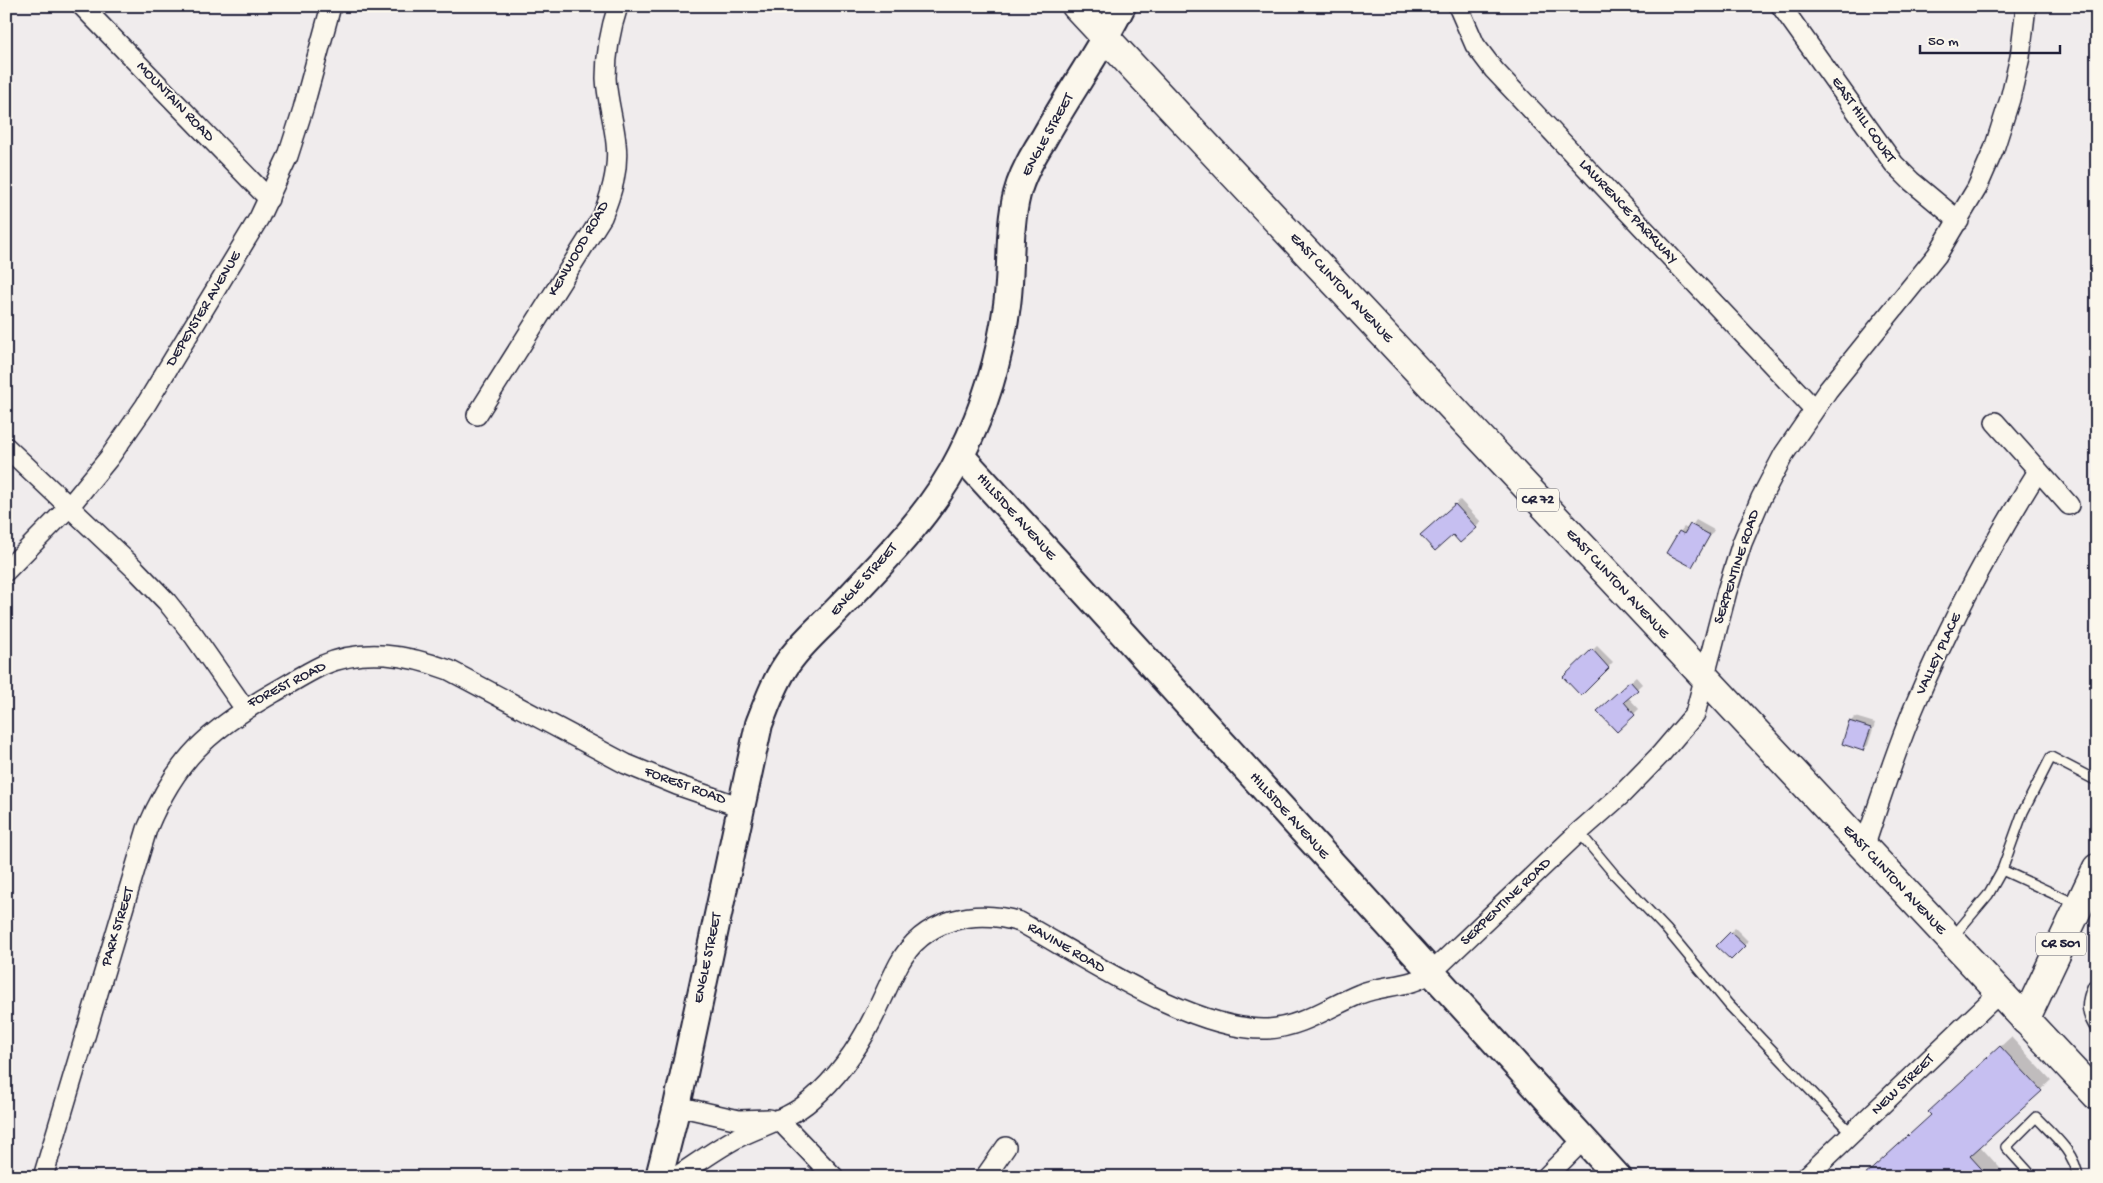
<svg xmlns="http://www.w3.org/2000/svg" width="2103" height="1183" font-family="'Gochi Hand',sans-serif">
<rect width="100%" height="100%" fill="#f0eced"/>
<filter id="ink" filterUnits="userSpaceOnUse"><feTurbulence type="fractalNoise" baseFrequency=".02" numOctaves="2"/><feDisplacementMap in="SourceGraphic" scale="10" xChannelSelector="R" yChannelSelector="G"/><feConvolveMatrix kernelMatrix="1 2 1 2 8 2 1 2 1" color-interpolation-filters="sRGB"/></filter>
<g filter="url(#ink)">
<!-- shadow -->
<g fill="#0003">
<path d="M1460 500 1481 522 1461 542 1453 533 1422 535Z"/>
<path d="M1696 520 1714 530 1691 566 1680 532 1684 527 1689 530Z"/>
<path d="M1597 646 1613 662 1581 694 1565 677Z"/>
<path d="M1636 677 1642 684 1628 697 1639 709 1617 730 1599 711Z"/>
<path d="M1855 717 1875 723 1868 745 1863 750 1850 722Z"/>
<path d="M1735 928 1748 941 1731 959 1718 946Z"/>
<path d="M2011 1037 2051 1080 1980 1146 2008 1177H1864L1932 1115 1939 1102Z"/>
</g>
<!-- building -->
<g fill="#c6bff1" stroke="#22223b">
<path d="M1455 504 1477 528 1460 543 1453 535 1435 551 1420 535Z"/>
<path d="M1690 524 1710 535 1692 567 1666 553 1679 531 1684 534Z"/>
<path d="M1592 649 1609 668 1581 696 1563 677Z"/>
<path d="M1630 681 1638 690 1624 702 1635 715 1617 732 1597 711Z"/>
<path d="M1849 721 1871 728 1863 751 1842 744Z"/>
<path d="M1730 932 1745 946 1731 960 1716 946Z"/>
<path d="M2000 1046 2042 1091 1970 1156 1989 1177H1863L1931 1115 1928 1112Z"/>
</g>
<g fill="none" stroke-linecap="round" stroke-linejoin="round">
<defs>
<g id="lane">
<path d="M1579 832 1614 874 1667 930 1729 1005 1851 1133"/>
<path d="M2076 904 2002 870 2023 812 2051 757 2097 781"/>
<path d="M1952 938 1988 895 2002 870"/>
<path d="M2093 985C2085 1003 2085 1014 2097 1031"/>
<path d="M2033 1177 2006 1147 2036 1117C2052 1134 2075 1152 2078 1177"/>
</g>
<g id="street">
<path d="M82 6 269 199"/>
<path d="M1458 6 1475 45 1494 70 1813 408"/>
<path d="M1781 6 1894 164 1911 181 1959 221"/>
<path d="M477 415 602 217C612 193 619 169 616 143 614 121 607 100 606 78 606 53 610 30 618 6"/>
<path d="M1995 422 2069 505"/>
<path d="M6 447 136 570 167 602 194 636 245 709"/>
<path d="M6 571 69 507 109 458 145 406 259 218 288 156 303 109 331 6"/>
<path d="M1864 848C1880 800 1895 752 1915 705 1949 624 1991 546 2038 471"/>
<path d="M677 1106 739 1120 769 1119"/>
<path d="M778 1119 834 1177"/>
<path d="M43 1177 147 829C176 759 209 730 273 693 289 684 306 673 323 665 364 647 408 655 449 670L626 764 677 785 741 807"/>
<path d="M676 1177C696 1164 716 1149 737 1138 761 1126 791 1118 811 1100 835 1080 857 1050 871 1022 881 1003 889 983 899 964 923 919 975 908 1020 922 1085 958 1194 1032 1268 1029 1302 1027 1330 1006 1360 994 1383 984 1411 988 1432 972L1579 832 1621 795 1660 755 1695 714 1727 591 1742 543 1761 498 1784 454 1828 390 1937 255 1977 188 1994 149 2010 99 2020 57 2026 6"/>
<path d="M985 1177 1006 1147"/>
<path d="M1546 1177 1583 1140"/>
<path d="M1806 1177 2000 992"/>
</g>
<g id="secondary">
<path d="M961 456 1618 1177"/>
<path d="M659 1177 677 1106 759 724C767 704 774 683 787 664 801 643 823 625 840 607 884 561 933 512 961 455 985 408 1000 357 1007 305 1012 268 1008 230 1017 194 1022 174 1033 155 1044 138 1069 93 1099 52 1122 6"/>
</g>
<g id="primary">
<path d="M1076 6 2097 1096"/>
<path d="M2025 1020 2097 868"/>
</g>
</defs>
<!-- lane casing -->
<use href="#lane" stroke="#22223b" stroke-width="12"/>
<!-- street casing -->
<use href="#street" stroke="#22223b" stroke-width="22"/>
<!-- secondary casing -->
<use href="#secondary" stroke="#22223b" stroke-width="30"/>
<!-- primary casing -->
<use href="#primary" stroke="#22223b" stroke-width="31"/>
<!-- lane -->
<use href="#lane" stroke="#fbf7ec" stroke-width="9"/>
<!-- street -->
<use href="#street" stroke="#fbf7ec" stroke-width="19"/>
<!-- secondary -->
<use href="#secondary" stroke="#fbf7ec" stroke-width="26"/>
<!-- primary -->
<use href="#primary" stroke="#fbf7ec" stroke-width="28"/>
</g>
</g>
<g text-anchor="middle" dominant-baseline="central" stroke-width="4" stroke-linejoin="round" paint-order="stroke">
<!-- shield labels -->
<g fill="#fbf7ec" stroke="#636270" stroke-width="1">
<rect x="1517" y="488.5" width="42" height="23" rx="4"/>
<rect x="2036" y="932.5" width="50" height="23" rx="4"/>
</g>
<g font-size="14" font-weight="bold" fill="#22223b">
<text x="1538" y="500">CR 72</text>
<text x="2061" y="944">CR 501</text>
</g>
<!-- street labels -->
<g font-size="15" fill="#22223b" stroke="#fbf7ec">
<text transform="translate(175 102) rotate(46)">MOUNTAIN ROAD</text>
<text transform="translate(1863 120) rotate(55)">EAST HILL COURT</text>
<text transform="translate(1048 135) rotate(-61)">ENGLE STREET</text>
<text transform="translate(1628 212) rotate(47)">LAWRENCE PARKWAY</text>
<text transform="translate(579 249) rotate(-60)">KENWOOD ROAD</text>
<text transform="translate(1341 288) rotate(47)">EAST CLINTON AVENUE</text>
<text transform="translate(204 309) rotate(-59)">DEPEYSTER AVENUE</text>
<text transform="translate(1016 517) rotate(48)">HILLSIDE AVENUE</text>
<text transform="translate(1737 567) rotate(-72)">SERPENTINE ROAD</text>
<text transform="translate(864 580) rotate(-48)">ENGLE STREET</text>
<text transform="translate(1617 584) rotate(47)">EAST CLINTON AVENUE</text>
<text transform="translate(1939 654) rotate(-65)">VALLEY PLACE</text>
<text transform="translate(287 685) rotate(-27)">FOREST ROAD</text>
<text transform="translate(685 786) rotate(20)">FOREST ROAD</text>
<text transform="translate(1289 816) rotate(48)">HILLSIDE AVENUE</text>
<text transform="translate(1894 880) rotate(47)">EAST CLINTON AVENUE</text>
<text transform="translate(1506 902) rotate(-44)">SERPENTINE ROAD</text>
<text transform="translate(118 927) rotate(-73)">PARK STREET</text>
<text transform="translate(1066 948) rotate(30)">RAVINE ROAD</text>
<text transform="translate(708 958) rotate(-78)">ENGLE STREET</text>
<text transform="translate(1903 1085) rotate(-44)">NEW STREET</text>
</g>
</g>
<!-- margin -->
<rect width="2103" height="1183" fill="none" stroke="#fbf7ec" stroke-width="25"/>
<rect x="12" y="12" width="2078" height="1158" fill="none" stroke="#22223b" stroke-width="2" filter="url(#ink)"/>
<!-- scale -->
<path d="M1920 45v8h140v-8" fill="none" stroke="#22223b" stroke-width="2.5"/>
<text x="1928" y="45" font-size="15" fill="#22223b" stroke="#fbf7ec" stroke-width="4" paint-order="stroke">50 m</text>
</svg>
